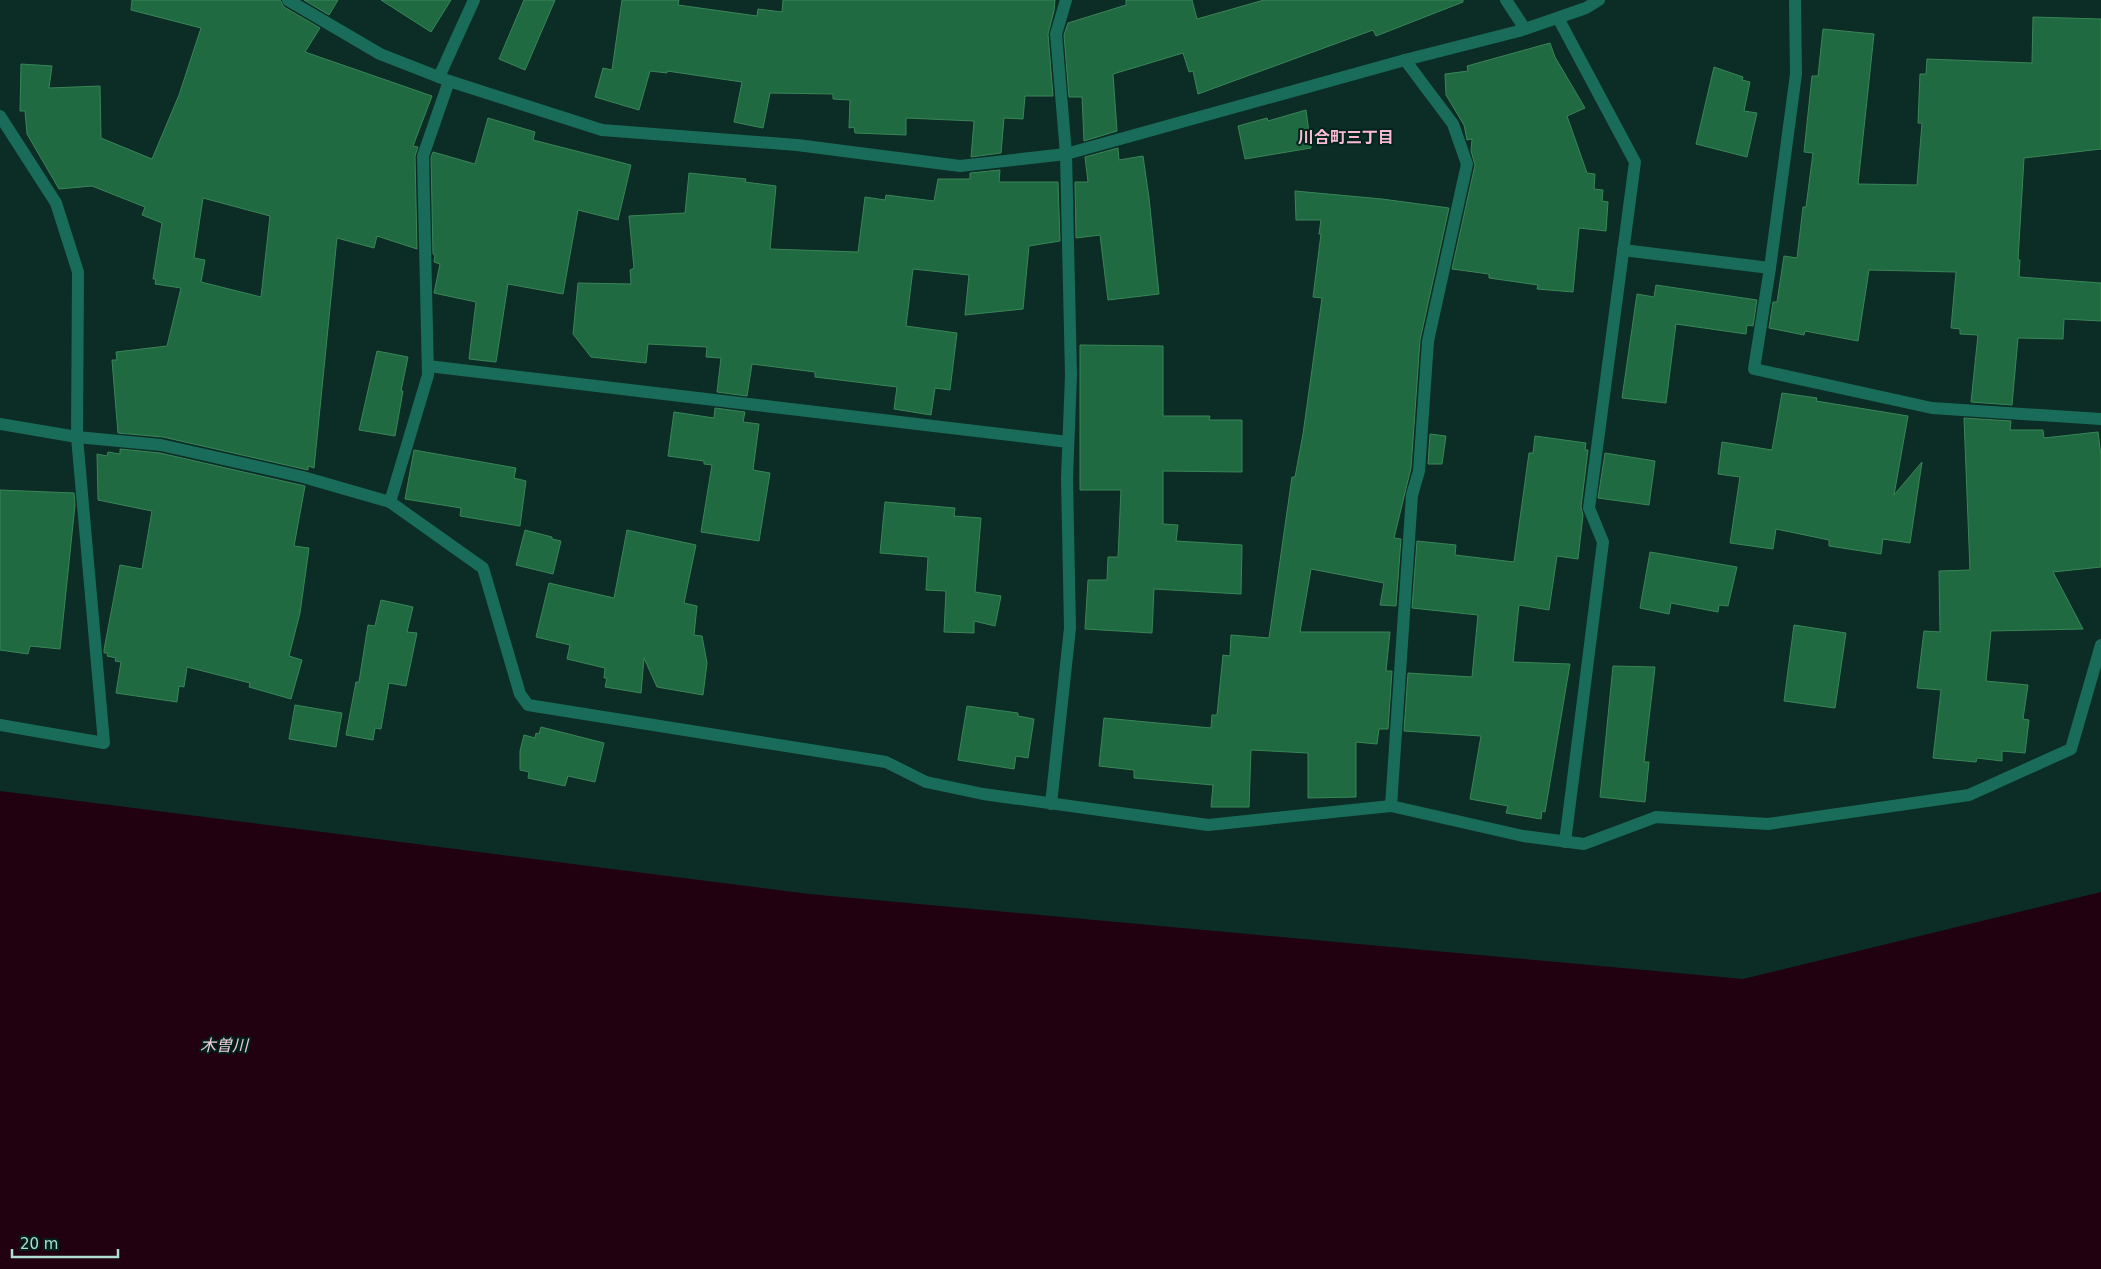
<svg xmlns="http://www.w3.org/2000/svg" width="2101" height="1269" font-family="'DejaVu Sans','Noto Sans JP',sans-serif">
<rect width="100%" height="100%" fill="#0c2d25"/>
<!-- water -->
<path fill="#21000f" d="M0 791 809 894 1743 979 2101 892V1269H0Z"/>
<!-- building -->
<g fill="#1f6a40" stroke="#3a8558" fill-rule="evenodd">
<path d="M132 0H280L284 7 320 28 305 52 432 96 413 146 418 147 415 156 417 249 377 236 374 248 337 238 314 468 308 466V470L163 437 118 433 112 360H117L116 352 167 346 181 288 155 284 156 279H153L162 223 142 215 145 207 92 186 59 189 27 134 25 111H20L21 64 52 66 49 88 100 86 101 138 152 159 179 95 201 28 131 10ZM203 198 270 216 261 297 201 282 205 260 194 258Z"/>
<path d="M304 0H338L329 15Z"/>
<path d="M381 0H451L431 32Z"/>
<path d="M524 0H555L525 70 499 59Z"/>
<path d="M622 0H679L678 5 757 16 758 9 782 12 783 0H1055L1054 11 1048 34 1053 96H1025L1023 119 1004 118 1001 153 971 157 974 121 906 118V135L855 133 854 127 849 128 850 100 833 99V94L770 93 763 128 734 122 742 82 667 71V73L650 71 639 110 595 97 603 68 612 70Z"/>
<path d="M1126 0H1192L1197 19 1264 0H1463V2L1376 36 1373 30 1198 94 1193 71 1189 72 1183 53 1113 74 1117 131 1084 141 1082 97H1069L1064 35 1068 23 1126 5Z"/>
<path d="M2033 17 2101 19V149L2024 158 2018 260H2020L2019 277 2101 283V321L2064 319 2063 339 2018 338 2012 405 1971 402 1978 335 1960 334V329L1951 328 1956 272 1869 270 1858 341 1805 331 1804 335 1769 328 1773 302H1777L1784 256 1797 258 1803 207H1806L1813 153 1804 152 1812 76H1818L1823 29 1874 34 1858 184 1917 185 1922 123H1918L1920 74H1926L1927 59 2032 63Z"/>
<path d="M1550 43 1555 57 1585 108 1567 116 1587 173 1595 174 1594 189 1603 190 1602 201 1608 202 1606 231 1579 228 1573 292 1537 289 1538 285 1489 278V274L1452 269 1475 165 1471 151 1472 139 1467 140 1464 125 1446 95 1445 74 1468 71 1467 66Z"/>
<path d="M1714 67 1743 77 1742 80 1750 82 1744 111 1757 113 1747 157 1696 144Z"/>
<path d="M1306 110 1311 148 1245 159 1238 126 1267 118 1268 121Z"/>
<path d="M488 118 535 132 533 140 631 165 618 220 578 210 563 294 508 284 496 362 469 359 476 302 434 293 440 264 434 262 435 255 433 254 431 157 433 152 475 164Z"/>
<path d="M1118 148 1119 160 1143 156 1149 198 1159 294 1108 300 1100 235 1076 238 1075 182H1088L1085 157Z"/>
<path d="M1000 170 999 182H1058L1060 241 1029 246 1023 309 965 315 969 275 913 269 906 326 957 333 950 390 935 388 931 415 894 409 897 387 815 377V372L752 364 747 396 717 392 721 358 706 357 707 347 648 344 646 363 591 357 573 334 578 283 631 284 630 270 634 268 629 216 685 213 689 173 746 179 745 182 776 186 770 249 858 252 865 197 885 200 886 195 934 201 938 179H970V173Z"/>
<path d="M1295 191 1382 199 1449 208 1420 340 1411 468 1394 538 1401 539 1396 606 1380 605 1384 583 1311 569 1300 632H1390L1386 671H1392L1388 729H1379L1377 744 1356 742V797L1308 798V753L1251 750 1249 807H1211L1213 785 1134 778V770L1099 766 1104 718 1211 728 1212 715H1217L1223 655 1230 656 1231 635 1269 638 1292 477H1295L1303 434 1322 298 1313 297 1321 234H1319L1321 220H1296Z"/>
<path d="M1656 285 1757 300 1753 326 1747 325 1746 334 1676 324 1666 403 1622 398 1637 294 1654 297Z"/>
<path d="M1080 345 1163 346V416H1210L1209 420H1242V472L1163 471V524L1178 525 1176 541 1242 545 1241 594 1154 589 1152 633 1085 629 1088 580H1107L1108 557H1118L1121 490H1080Z"/>
<path d="M377 351 408 357 401 391H403L395 436 359 430Z"/>
<path d="M1782 393 1817 398 1816 401 1908 416 1894 495 1922 462 1910 543 1883 539 1881 554 1829 546V540L1776 529 1773 549 1730 543 1740 477 1718 474 1722 442 1772 450Z"/>
<path d="M715 408 745 412 743 422 759 424 753 470 770 473 759 541 701 532 712 465 704 464V461L668 456 674 412 714 418Z"/>
<path d="M1964 418 2011 421 2010 430H2043L2044 438 2098 432 2101 456V567L2053 572 2083 629 1991 631 1986 681 2028 685 2023 719 2029 720 2025 753 2002 751V761L1977 758 1976 762 1933 758 1941 690 1917 688 1924 631 1940 632 1939 571 1970 570Z"/>
<path d="M1430 434 1446 436 1442 464H1428Z"/>
<path d="M1535 436 1586 443 1585 450H1588L1581 507 1583 515 1578 559 1557 556 1549 610 1519 605 1513 662 1570 664 1545 812 1542 811 1541 819 1506 813 1508 806 1470 799 1481 736 1404 731 1408 673 1472 677 1478 615 1412 608 1417 541 1456 545 1455 555 1514 562 1529 453H1533Z"/>
<path d="M120 449 160 453 305 486 294 546 309 548 300 613 289 656 302 660 291 699 249 687 250 683 187 667 184 687 179 686 177 702 116 693 121 662 115 661 116 658 107 656 108 653H104V650L120 565 142 569 152 511 98 500 97 454 107 456 108 452 120 454Z"/>
<path d="M414 450 516 468 514 478 526 481 520 526 460 516 461 508 405 499Z"/>
<path d="M1605 453 1655 461 1649 505 1598 498Z"/>
<path d="M0 490 74 493 75 505 60 649 30 646 28 654 0 650Z"/>
<path d="M885 502 955 508 954 516 981 518 975 592 1001 596 995 626 974 621V633L944 632 946 591 926 590 928 557 880 553Z"/>
<path d="M525 530 552 537V539L561 541 553 574 516 565Z"/>
<path d="M627 530 696 545 684 603 697 606 694 635 702 636 707 663 703 695 657 687 644 658 641 693 605 687 607 678H604L605 668 567 659 570 645 536 637 549 583 614 598Z"/>
<path d="M1650 552 1737 567 1728 606 1719 605 1718 612 1671 603 1669 614 1640 608Z"/>
<path d="M381 600 413 607 407 632 417 633 406 686 389 683 381 729 375 728 373 740 346 735 356 682H359L368 625 375 626Z"/>
<path d="M1794 625 1846 633 1835 708 1784 701Z"/>
<path d="M1613 666 1655 667 1644 762H1649L1645 802 1600 797Z"/>
<path d="M295 705 342 713 336 747 289 739Z"/>
<path d="M967 706 1018 713V716L1034 719 1028 758 1016 756 1014 769 958 760Z"/>
<path d="M541 727 604 743 595 782 568 776 565 786 528 778 529 772 520 770V751L524 735 535 738 536 733 539 734Z"/>
</g>
<g fill="none" stroke-linecap="round" stroke-linejoin="round">
<!-- lane -->
<g stroke="#196c5a" stroke-width="12">
<path d="M1795 0 1796 74 1770 268 1754 369 1932 408 2101 419"/>
<path d="M1391 806 1412 495 1419 471 1428 341 1467 164 1453 124 1405 60"/>
</g>
<!-- street -->
<g stroke="#196c5a" stroke-width="12">
<path d="M288 0 380 54 449 81 602 130 797 145 960 166 1066 154 1405 60 1519 31 1586 8 1599 0"/>
<path d="M1506 0 1525 29"/>
<path d="M1558 18 1635 162 1589 508 1603 542 1565 842"/>
<path d="M439 77 474 0"/>
<path d="M0 116 56 203 78 272 77 437 104 743 0 725"/>
<path d="M1623 250 1770 268"/>
<path d="M428 366 1068 442"/>
<path d="M0 424 77 437 161 445 303 477 390 502 428 375 423 156 449 81"/>
<path d="M390 502 483 568 520 694 528 705 886 762 926 782 983 794 1208 825 1391 806 1523 836 1584 844 1656 817 1768 824 1969 795 2071 749 2101 645"/>
<path d="M1051 804 1070 628 1067 478 1071 375 1066 154 1056 34 1066 0"/>
</g>
</g>
<g text-anchor="middle" dominant-baseline="central" stroke-width="4" stroke-linejoin="round" paint-order="stroke">
<!-- neighbourhood labels -->
<g font-size="16" font-weight="bold" fill="#fabad2" stroke="#02231b">
<text x="1346" y="137">川合町三丁目</text>
</g>
<!-- water labels -->
<g font-size="16" font-style="italic" fill="#f0cfda" stroke="#02231b">
<text x="224" y="1045">木曽川</text>
</g>
</g>
<!-- scale -->
<path d="M12 1249v8h106v-8" fill="none" stroke="#b0ded0" stroke-width="2.5"/>
<text x="20" y="1249" font-size="15" fill="#b0ded0" stroke="#02231b" stroke-width="4" paint-order="stroke">20 m</text>
</svg>
